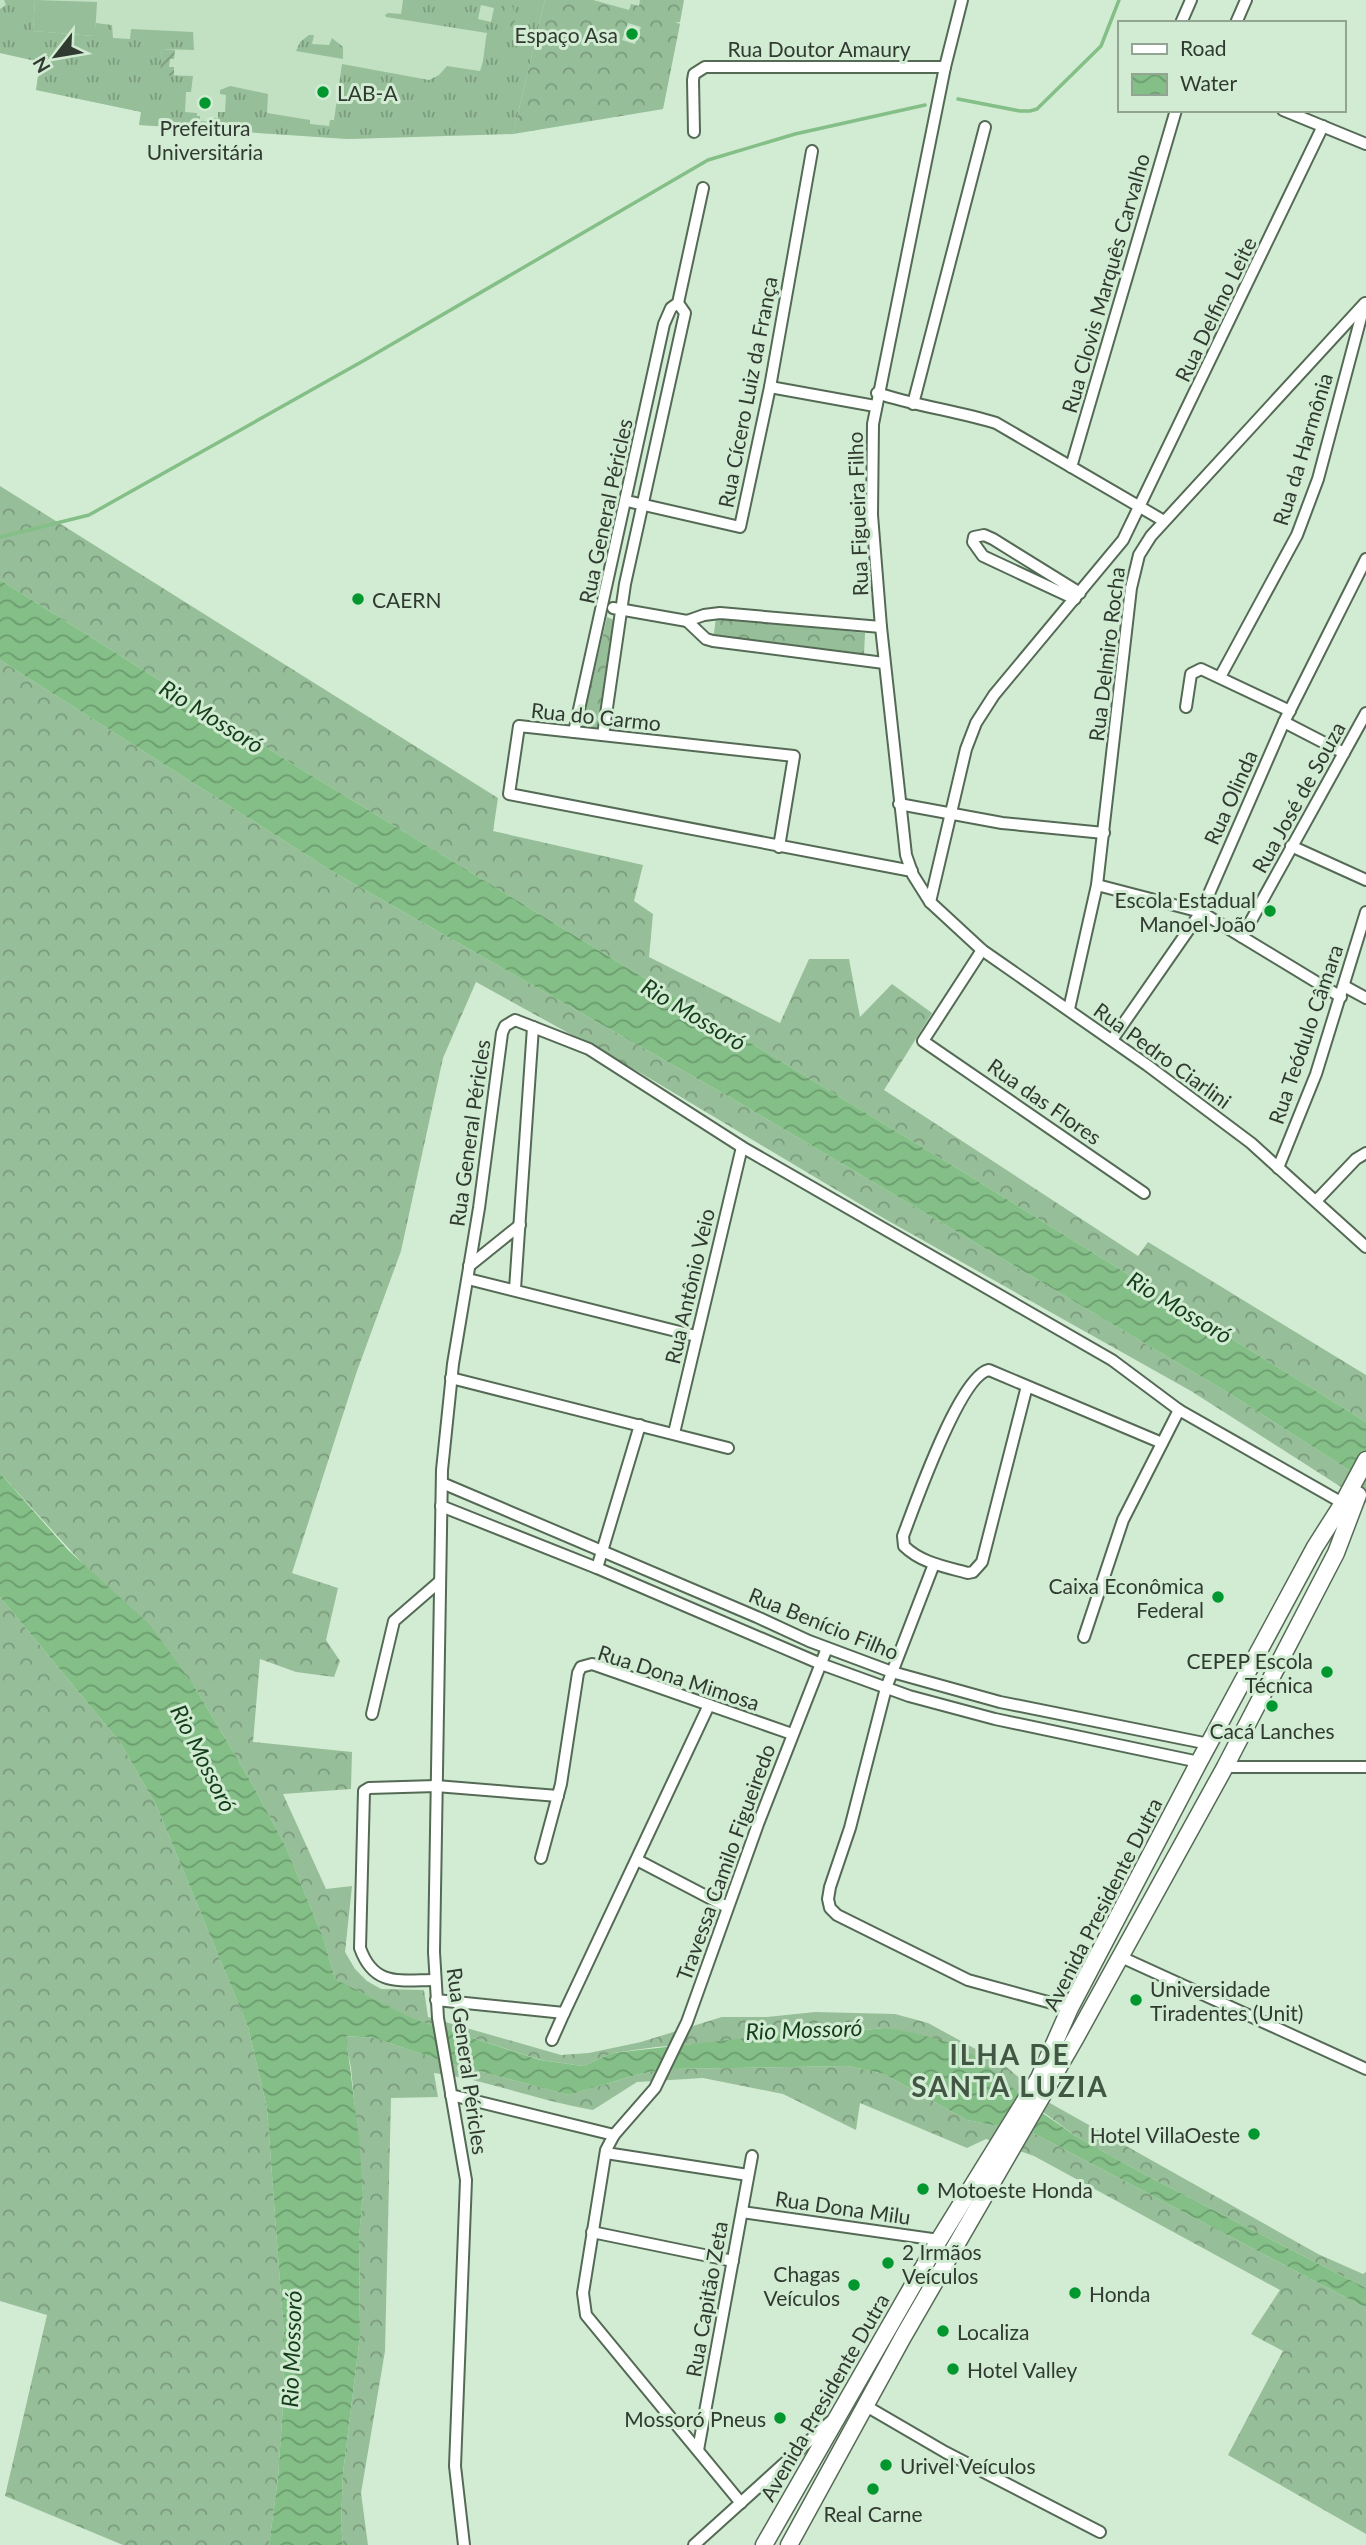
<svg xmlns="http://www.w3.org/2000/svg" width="1366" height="2545" font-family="Lato,sans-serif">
<defs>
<pattern id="grass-tufts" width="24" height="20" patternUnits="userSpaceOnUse" patternTransform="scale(1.75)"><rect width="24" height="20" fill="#96be98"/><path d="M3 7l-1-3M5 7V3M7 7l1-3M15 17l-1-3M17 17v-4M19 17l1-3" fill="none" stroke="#7b9b7c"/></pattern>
<pattern id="forest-crowns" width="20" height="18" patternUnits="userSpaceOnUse" patternTransform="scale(1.75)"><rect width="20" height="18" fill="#96be98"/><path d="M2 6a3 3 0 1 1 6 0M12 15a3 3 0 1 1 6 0" fill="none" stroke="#7b9b7c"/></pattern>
<pattern id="garden-furrows" width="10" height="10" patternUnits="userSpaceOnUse" patternTransform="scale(1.75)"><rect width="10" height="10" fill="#96be98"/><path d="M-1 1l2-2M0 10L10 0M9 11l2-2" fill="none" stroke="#7b9b7c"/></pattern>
<pattern id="water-waves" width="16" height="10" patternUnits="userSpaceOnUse" patternTransform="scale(1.75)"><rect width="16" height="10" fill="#84bf87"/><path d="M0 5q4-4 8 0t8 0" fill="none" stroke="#6c9c6f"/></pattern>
</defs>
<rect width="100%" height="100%" fill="#d2ecd3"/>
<!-- built -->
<path fill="#c2e1c3" d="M0 0H684L663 109 513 134 348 139 139 125 141 112 36 90 40 62 0 53Z"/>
<!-- grass -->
<g fill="url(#grass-tufts)" fill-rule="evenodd">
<path d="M4 0H35L33 31 94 36 96 23 112 25 113 38 130 39 131 29 193 32 194 50 162 49 161 75 193 76 191 92H186L185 112 197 113V116H200V121L213 122 214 118H218V112H225L226 95 220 94V90L230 86 268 94 267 113 310 120V124L329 126 330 120H334L342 64 429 80 439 75 447 66 480 71C485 58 484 46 487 33L386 17 385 15 388 13 401 14 403 0H545L513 134 348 139 139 125 141 112 36 90 40 62 0 53V9L6 5ZM481 5 494 8 491 22 478 19Z"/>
<path d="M309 35H314L312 44 329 45 332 38 343 47V59L296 51 300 42Z"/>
</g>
<!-- forest -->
<g fill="url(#forest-crowns)" fill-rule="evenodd">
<path d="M506 0H514L515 3 512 5 516 19 510 29 501 28C496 18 499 9 506 0Z"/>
<path d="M545 0H593L629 10 631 4 639 6 640 0H684L680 22H675L680 24 663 109 513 134ZM628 23 641 27 635 44 622 40Z"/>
<path d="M0 486 498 798 493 831 643 865 634 901 653 914 649 957 780 1023 809 959H849L860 1017 892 984 932 1013 884 1090 1138 1256 1148 1242 1366 1375V1422L963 1172 291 763 0 580Z"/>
<path d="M607 617 616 621 598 729 581 728Z"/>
<path d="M716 617 865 633 864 655 713 641Z"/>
<path d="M0 660 335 873 733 1099 1227 1392 1366 1481V1503L1191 1391 885 1219 639 1072 476 982 443 1058 401 1251 357 1371 292 1573 338 1588 326 1640 340 1661 334 1677 296 1672 260 1659 253 1742 352 1752 351 1789 283 1794 326 1889 352 1886 345 1952 355 1969 367 1981 381 1989 424 1990 428 2017 561 2055 589 2053 641 2042 722 2017H767L815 2012 895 2014 928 2023 1003 2064 1048 2102 1318 2254 1363 2274 1366 2272V2288L1149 2177 1077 2137 1016 2092 884 2028 816 2035 791 2033 725 2042 656 2047 613 2053 583 2066 541 2060 413 2019 335 1979 324 1940 286 1847 251 1782 194 1686 0 1473Z"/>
<path d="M0 1597 120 1742 157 1807 248 2027 267 2108 284 2336 283 2405 278 2478 269 2545H123L5 2496 47 2315 0 2301Z"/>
<path d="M345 2036 375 2038 445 2062 569 2095 639 2074 670 2069 848 2066 884 2074 967 2120 1033 2133 1366 2308V2534L1228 2455 1283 2351 1251 2334 1280 2290 1034 2156 986 2139 967 2148 860 2103 856 2130 783 2094 703 2078 637 2082 593 2110C539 2101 488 2080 434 2073L438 2097 391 2098 385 2351 361 2493 368 2545H343L341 2524 343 2473 360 2336 359 2238 363 2193 351 2068Z"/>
</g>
<!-- garden -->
<path fill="url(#garden-furrows)" d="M162 49 175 50 174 59H170L169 67H174V76L160 75Z"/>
<!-- pitch -->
<path fill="#96be98" d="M35 0 97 2 95 36 33 31Z"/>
<!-- water -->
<g fill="url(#water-waves)">
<path d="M0 580 291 763 963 1172 1366 1422V1481L1227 1392 733 1099 335 873 0 660Z"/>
<path d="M0 1473 68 1550 150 1625 194 1686 251 1782 286 1847 324 1940 335 1979 414 2019 540 2060 583 2066 613 2053 791 2033 816 2035 884 2028 915 2033 950 2043 975 2056 1041 2112 1077 2137 1149 2177 1366 2288V2308L1033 2133 967 2120 884 2074 848 2066 670 2069 639 2074 569 2095 445 2062 375 2038 346 2036 359 2139 363 2193 359 2238 360 2336 343 2473 341 2524 343 2545H269L278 2478 283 2405 284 2336 267 2108 248 2027 157 1807 120 1742 0 1597Z"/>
</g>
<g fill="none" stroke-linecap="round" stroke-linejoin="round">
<!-- stream -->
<g stroke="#84bf87" stroke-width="3.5">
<path d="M958 99 1020 111H1030L1037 109 1101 46 1119 0"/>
<path d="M0 537 89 515 363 361 708 160 795 134 925 105"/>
</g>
<defs>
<g id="street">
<path d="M962 0 945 67 873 424 872 515 881 627 906 855 913 875 930 902 982 950 1147 1065 1251 1143 1366 1247"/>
<path d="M1181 23 1191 0"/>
<path d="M1236 23 1246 0"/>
<path d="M1283 110 1366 144"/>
<path d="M694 132 693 80 694 74 705 67H945"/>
<path d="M770 387 875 406"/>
<path d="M877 393C916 406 957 411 996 423L1164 521"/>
<path d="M913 404 985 127"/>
<path d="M1071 467 1176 110"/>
<path d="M627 501 740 527 770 387 812 151"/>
<path d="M1075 599 983 556 973 542 974 537 984 535 993 539 1080 593"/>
<path d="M613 608 687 621 704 615 720 613 881 627"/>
<path d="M687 621 706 639 713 641 884 663"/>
<path d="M1220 677 1297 535 1318 479 1364 306"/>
<path d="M1186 707 1191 674 1201 669 1290 711"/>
<path d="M1284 722 1344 753"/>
<path d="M574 732 664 324 671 308 678 303 703 188"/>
<path d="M603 735 625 584 685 313 678 303"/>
<path d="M899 804 1002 823 1104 833"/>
<path d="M1291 846 1366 880"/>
<path d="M779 847 794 756 519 726 509 794 912 871"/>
<path d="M1097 885 1201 912 1341 997"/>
<path d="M930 902 966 749 976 723 994 695 1123 540 1323 126"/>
<path d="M1242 937 1366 713"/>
<path d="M982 950 923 1041 1144 1193"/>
<path d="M1344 986 1366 998"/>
<path d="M1069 1009 1097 885 1131 588 1139 555 1151 536 1365 303"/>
<path d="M533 1027 589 1049 742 1147 1112 1360 1179 1410 1346 1505"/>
<path d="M1112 1040 1201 912 1284 722 1366 559"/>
<path d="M1278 1168 1316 1074 1366 912"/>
<path d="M1316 1201 1356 1159 1366 1153"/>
<path d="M469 1266 520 1225"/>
<path d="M468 1279 696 1336"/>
<path d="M451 1378 728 1448"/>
<path d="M1027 1386 982 1562 973 1572 968 1573C946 1567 921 1563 904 1546L903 1536C914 1507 960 1375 989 1370L1162 1443"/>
<path d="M674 1433 742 1147"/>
<path d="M442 1483 757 1617 809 1641 892 1672 1000 1702 1209 1744"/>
<path d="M441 1506 597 1568 821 1664 909 1696 995 1719 1199 1762"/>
<path d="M934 1564 886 1688 850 1828 830 1887 828 1899 830 1908 837 1915 968 1980 1070 2008"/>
<path d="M597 1568 640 1425"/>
<path d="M1084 1637 1123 1520 1179 1410"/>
<path d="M372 1714 394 1621 439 1582"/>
<path d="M1225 1767H1366"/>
<path d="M541 1858 561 1784 578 1673 581 1667 592 1664 598 1666 792 1734"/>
<path d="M637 1860 727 1907"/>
<path d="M1121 1957 1366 2069"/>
<path d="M435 1980C399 1980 374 1987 360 1948L364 1791 369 1788 436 1786 558 1796"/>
<path d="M436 2000 564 2013 709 1705"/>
<path d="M552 2040 564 2013"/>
<path d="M451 2095 614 2135"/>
<path d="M606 2153 748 2175"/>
<path d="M742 2212 939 2240"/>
<path d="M592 2232 733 2261"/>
<path d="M866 2406 945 2452 1100 2532"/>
<path d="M698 2450 752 2156"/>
<path d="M741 2503 586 2315 583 2293 606 2150 614 2135 655 2088 687 2022 758 1824 827 1648"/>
<path d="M464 2545 455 2466 466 2180 438 2018 434 1952 442 1470 453 1364 479 1208 502 1033 505 1026 515 1020 533 1027 515 1289"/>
<path d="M694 2545 830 2422"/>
</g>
<g id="secondary">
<path d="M764 2545 939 2240 1039 2078 1070 2008 1199 1762 1315 1547 1343 1503 1366 1460"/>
<path d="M789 2545 903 2337 1075 2039 1225 1767 1336 1553 1358 1495"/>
</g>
</defs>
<!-- street casing -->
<use href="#street" stroke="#546a55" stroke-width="14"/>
<!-- secondary casing -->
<use href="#secondary" stroke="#546a55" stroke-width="19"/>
<!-- street -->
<use href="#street" stroke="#fff" stroke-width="10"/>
<!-- secondary -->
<use href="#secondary" stroke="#fff" stroke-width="16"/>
</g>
<!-- markers -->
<g fill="#00972f" stroke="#d2ecd3" stroke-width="2.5">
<circle cx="632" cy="34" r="7"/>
<circle cx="323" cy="92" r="7"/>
<circle cx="205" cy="103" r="7"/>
<circle cx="358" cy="599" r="7"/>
<circle cx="1270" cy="911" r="7"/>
<circle cx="1218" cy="1597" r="7"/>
<circle cx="1327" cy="1672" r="7"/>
<circle cx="1272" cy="1706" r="7"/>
<circle cx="1136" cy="2000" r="7"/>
<circle cx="1254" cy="2134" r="7"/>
<circle cx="923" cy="2189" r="7"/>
<circle cx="888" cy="2263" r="7"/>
<circle cx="854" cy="2285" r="7"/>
<circle cx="1075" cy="2293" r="7"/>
<circle cx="943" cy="2331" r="7"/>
<circle cx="953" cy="2369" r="7"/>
<circle cx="780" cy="2418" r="7"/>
<circle cx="886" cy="2465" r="7"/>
<circle cx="873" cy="2489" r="7"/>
</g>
<g text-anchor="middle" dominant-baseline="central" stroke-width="6" stroke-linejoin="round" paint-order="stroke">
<!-- poi labels -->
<g font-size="21" fill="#303a30" stroke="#d2ecd3" text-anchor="start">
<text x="618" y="34" text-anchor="end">Espaço Asa</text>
<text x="337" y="92">LAB-A</text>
<text x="205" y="127" text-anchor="middle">Prefeitura<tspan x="205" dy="24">Universitária</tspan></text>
<text x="372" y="599">CAERN</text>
<text x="1256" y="899" text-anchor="end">Escola Estadual<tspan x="1256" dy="24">Manoel João</tspan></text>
<text x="1204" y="1585" text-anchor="end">Caixa Econômica<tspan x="1204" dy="24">Federal</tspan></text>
<text x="1313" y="1660" text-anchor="end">CEPEP Escola<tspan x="1313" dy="24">Técnica</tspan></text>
<text x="1272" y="1730" text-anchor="middle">Cacá Lanches</text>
<text x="1150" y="1988">Universidade<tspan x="1150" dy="24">Tiradentes (Unit)</tspan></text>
<text x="1240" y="2134" text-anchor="end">Hotel VillaOeste</text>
<text x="937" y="2189">Motoeste Honda</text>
<text x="902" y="2251">2 Irmãos<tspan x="902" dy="24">Veículos</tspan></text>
<text x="840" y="2273" text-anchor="end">Chagas<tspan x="840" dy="24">Veículos</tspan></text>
<text x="1089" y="2293">Honda</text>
<text x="957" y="2331">Localiza</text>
<text x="967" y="2369">Hotel Valley</text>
<text x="766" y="2418" text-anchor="end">Mossoró Pneus</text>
<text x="900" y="2465">Urivel Veículos</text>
<text x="873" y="2513" text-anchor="middle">Real Carne</text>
</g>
<!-- street labels -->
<g font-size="21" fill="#303a30" stroke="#d2ecd3">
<text x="819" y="48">Rua Doutor Amaury</text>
<text transform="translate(1105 283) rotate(-74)">Rua Clovis Marquês Carvalho</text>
<text transform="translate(1215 309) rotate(-64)">Rua Delfino Leite</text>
<text transform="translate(747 392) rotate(-79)">Rua Cícero Luiz da França</text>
<text transform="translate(1302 449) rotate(-73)">Rua da Harmônia</text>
<text transform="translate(605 511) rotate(-78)">Rua General Péricles</text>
<text transform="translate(857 514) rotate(-92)">Rua Figueira Filho</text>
<text transform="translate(1106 654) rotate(-83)">Rua Delmiro Rocha</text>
<text transform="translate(596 716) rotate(6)">Rua do Carmo</text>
<text transform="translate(1230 797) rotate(-66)">Rua Olinda</text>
<text transform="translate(1298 797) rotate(-61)">Rua José de Souza</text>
<text transform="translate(1305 1034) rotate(-71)">Rua Teódulo Câmara</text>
<text transform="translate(1163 1055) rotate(36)">Rua Pedro Ciarlini</text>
<text transform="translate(1045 1101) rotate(35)">Rua das Flores</text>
<text transform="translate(469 1133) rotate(-82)">Rua General Péricles</text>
<text transform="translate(689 1286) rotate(-77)">Rua Antônio Veio</text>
<text transform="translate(824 1623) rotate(22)">Rua Benício Filho</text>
<text transform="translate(679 1677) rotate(18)">Rua Dona Mimosa</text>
<text transform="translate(725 1862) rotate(-70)">Travessa Camilo Figueiredo</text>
<text transform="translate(1102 1904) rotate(-63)">Avenida Presidente Dutra</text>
<text transform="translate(468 2061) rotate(82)">Rua General Péricles</text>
<text transform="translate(843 2207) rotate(8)">Rua Dona Milu</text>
<text transform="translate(706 2299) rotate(-80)">Rua Capitão Zeta</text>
<text transform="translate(824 2397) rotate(-60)">Avenida Presidente Dutra</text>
</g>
<!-- water labels -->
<g font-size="23" font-style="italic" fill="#143e1a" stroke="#d2ecd3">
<text transform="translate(212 716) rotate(32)">Rio Mossoró</text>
<text transform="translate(694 1014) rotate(31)">Rio Mossoró</text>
<text transform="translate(1180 1307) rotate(31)">Rio Mossoró</text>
<text transform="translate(204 1758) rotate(63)">Rio Mossoró</text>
<text transform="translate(804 2029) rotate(-2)">Rio Mossoró</text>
<text transform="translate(291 2349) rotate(-88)">Rio Mossoró</text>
</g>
<!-- district labels -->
<g font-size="28" font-weight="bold" letter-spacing="2" fill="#425743" stroke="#d2ecd3">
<text x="1010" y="2054">ILHA DE<tspan x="1010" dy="32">SANTA LUZIA</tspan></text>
</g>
</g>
<!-- legend -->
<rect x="1118" y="21" width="228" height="91" fill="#d2ecd3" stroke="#91a592" stroke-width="2"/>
<rect x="1132" y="44" width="35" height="10" fill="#ffffff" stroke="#91a592" stroke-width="2"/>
<text x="1180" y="56" font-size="21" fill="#303a30">Road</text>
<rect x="1132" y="74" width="35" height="21" fill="url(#water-waves)" stroke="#91a592" stroke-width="2"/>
<text x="1180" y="91" font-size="21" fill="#303a30">Water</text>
<!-- north arrow -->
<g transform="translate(56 56) rotate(239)" stroke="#d2ecd3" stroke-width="5" paint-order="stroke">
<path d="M0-5L12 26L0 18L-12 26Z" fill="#303a30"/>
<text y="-10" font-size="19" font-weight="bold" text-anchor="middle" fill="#303a30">N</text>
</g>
</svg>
